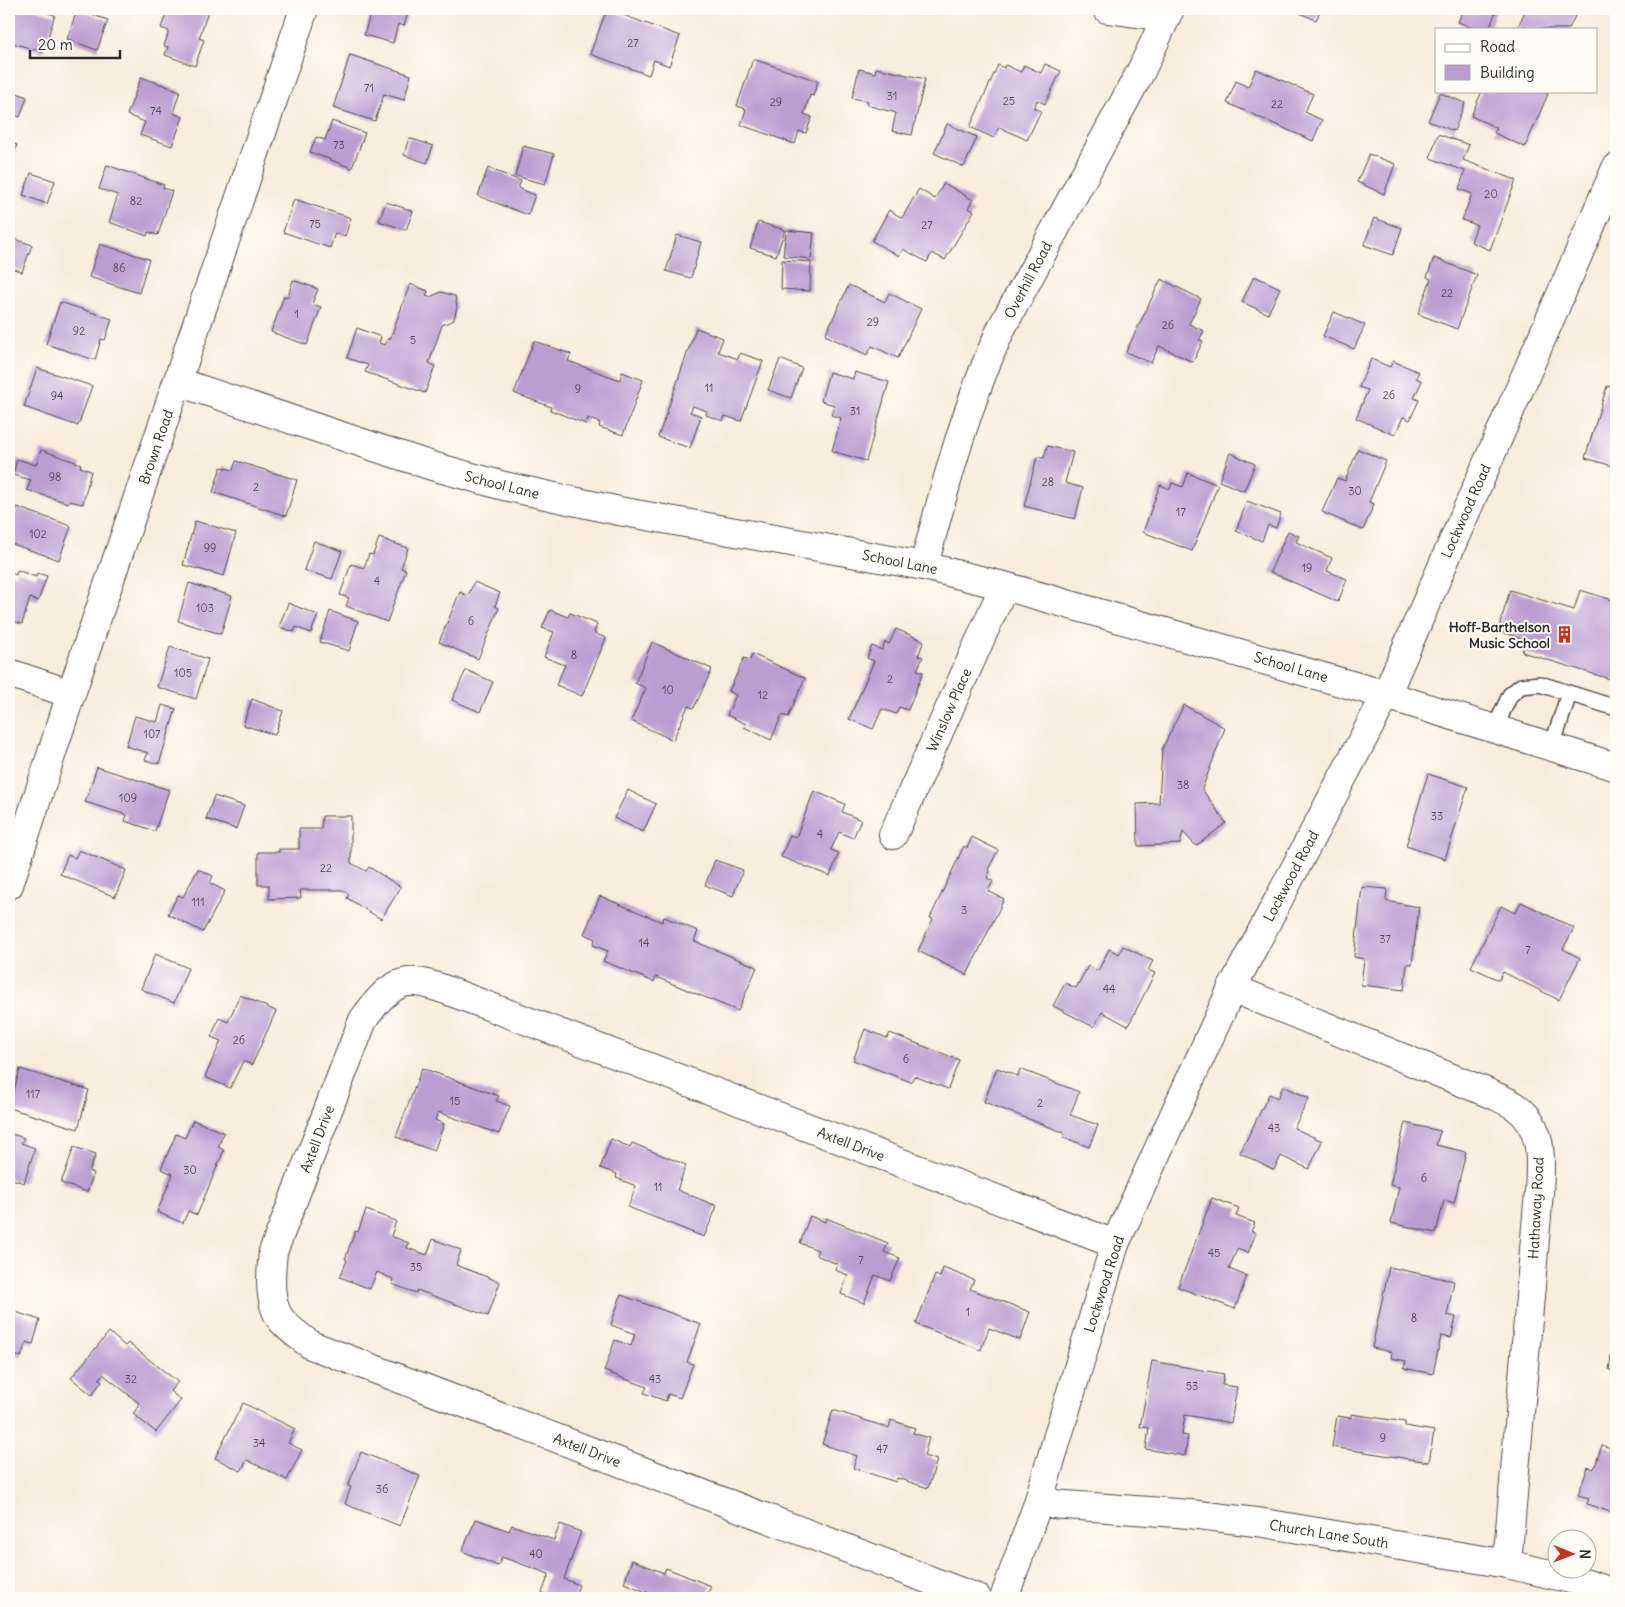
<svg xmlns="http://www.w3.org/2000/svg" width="1625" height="1607" font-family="Delius,sans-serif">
<rect width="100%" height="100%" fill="#fdfcf7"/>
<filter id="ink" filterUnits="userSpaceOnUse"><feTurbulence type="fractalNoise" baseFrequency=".02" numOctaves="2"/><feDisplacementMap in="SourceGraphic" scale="10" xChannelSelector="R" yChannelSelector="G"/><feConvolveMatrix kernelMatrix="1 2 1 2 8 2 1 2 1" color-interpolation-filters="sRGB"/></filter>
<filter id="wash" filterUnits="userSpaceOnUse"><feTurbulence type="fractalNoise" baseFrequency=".0096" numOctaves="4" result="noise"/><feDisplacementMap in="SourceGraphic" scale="20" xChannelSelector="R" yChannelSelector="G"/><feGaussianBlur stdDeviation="1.12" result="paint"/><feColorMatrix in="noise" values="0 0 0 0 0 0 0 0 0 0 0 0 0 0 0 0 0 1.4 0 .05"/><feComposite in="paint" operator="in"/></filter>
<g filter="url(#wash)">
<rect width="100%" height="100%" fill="#f8eddc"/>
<g id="blocks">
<!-- building -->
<g fill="#bc9dd1">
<path d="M12 9H34L55 15 43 52 9 42V18Z"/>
<path d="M168 9H209L199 38 204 40 195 66 165 55 168 47 164 46 169 31 161 28Z"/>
<path d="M367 9H409L404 26 398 24 393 43 364 35 370 15 366 14Z"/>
<path d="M607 9 680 36 669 66 654 60 649 75 590 54Z"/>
<path d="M1290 9H1321L1316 20Z"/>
<path d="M1464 9H1497L1489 29H1475L1458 22Z"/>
<path d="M1526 9 1534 10 1535 9H1578L1569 29H1517Z"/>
<path d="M77 10 108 20 97 50 67 39Z"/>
<path d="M350 55 411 75 404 100 384 94 375 121 333 108Z"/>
<path d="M753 59 818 81 813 96 810 95 804 114 812 117 806 133 799 131 795 144 741 125 746 109 737 106Z"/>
<path d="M1045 64 1061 71 1045 104 1037 100 1034 108 1041 111 1027 140 999 127 994 138 970 127 998 65 1004 68 1005 65 1021 72 1024 65 1041 73Z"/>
<path d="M876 68 925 79 912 135 892 131 896 113 867 105 868 101 852 98 859 69 875 73Z"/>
<path d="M1256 69 1313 94 1305 112 1322 120 1313 141 1227 103 1236 81 1248 87Z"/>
<path d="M141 77 180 91 173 113 183 117 172 146 140 135 145 122 127 115Z"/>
<path d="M9 90 27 97 20 117 9 113Z"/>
<path d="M1482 91H1542L1548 94 1525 147 1494 133 1497 128 1471 116Z"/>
<path d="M1440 93 1465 103 1454 131 1428 121Z"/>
<path d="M332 121 365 133 352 168 310 152 316 137 325 140Z"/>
<path d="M947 124 977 137 964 167 934 153Z"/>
<path d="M1438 134 1469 145 1463 160 1516 180 1490 250 1471 242 1477 225 1462 220 1472 194 1459 189 1465 171 1430 158Z"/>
<path d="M409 138 433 146 427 163 404 155Z"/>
<path d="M9 142 17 145 9 165Z"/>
<path d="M523 146 554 154 545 184 515 176Z"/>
<path d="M1369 154 1395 164 1384 194 1357 182Z"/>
<path d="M107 165 164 185 163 188 172 191 158 235 148 232 147 236 109 222 118 195 99 189Z"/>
<path d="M488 168 521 181 518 188 535 195 528 215 478 196Z"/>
<path d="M31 173 55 181 47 204 23 195Z"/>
<path d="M944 183 973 200 968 208 974 211 945 260 932 253 927 262 903 249 899 256 872 241 889 210 902 218 919 189 935 199Z"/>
<path d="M294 199 351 218 345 236 335 233 330 248 283 232Z"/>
<path d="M386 202 413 211 406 230 379 221Z"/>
<path d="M1374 218 1402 228 1393 255 1364 245Z"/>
<path d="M758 222 785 230 776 256 750 248Z"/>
<path d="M786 230 814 233 811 259 783 256Z"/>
<path d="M677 235 701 242 691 278 666 271Z"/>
<path d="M9 237 32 245 22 272 9 267Z"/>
<path d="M100 244 149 259 139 293 89 277Z"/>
<path d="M1434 258 1477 275 1457 329 1418 314 1431 279 1427 277Z"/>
<path d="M782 260 811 262 810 291 781 289Z"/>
<path d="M1254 276 1280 288 1268 314 1242 302Z"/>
<path d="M1161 279 1201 299 1189 324 1204 331 1199 340 1203 341 1193 362 1159 346 1151 363 1126 352Z"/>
<path d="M293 280 318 289 312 304 321 307 307 345 271 332 284 296 288 297Z"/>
<path d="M410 284 428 291 426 296 430 297 441 292 455 296 457 307 454 320 442 325 429 363 435 366 425 393 365 372 368 365 347 358 357 328 381 337 379 343 385 345 387 339H390Z"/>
<path d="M849 285 885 302 889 293 921 309 898 358 872 346 867 355 825 335Z"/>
<path d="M60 302 112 319 105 340 101 339 95 360 46 344Z"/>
<path d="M1334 312 1365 325 1354 349 1323 336Z"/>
<path d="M696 328 723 338 718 352 738 359 740 353 763 361 741 421 725 416 723 421 706 415 707 411 693 406 690 412 701 416 690 448 658 437Z"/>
<path d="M534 341 571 354 568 361 620 380 622 372 643 380 623 435 599 427 600 423 588 418 586 424 550 410 551 407 514 393Z"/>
<path d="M780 359 802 368 791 398 768 390Z"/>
<path d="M1371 359 1390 367 1393 361 1419 372 1416 378 1422 381 1414 398 1419 400 1410 420 1403 417 1395 435 1356 418 1368 390 1359 387Z"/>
<path d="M37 368 92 386 78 426 24 407Z"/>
<path d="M829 372 853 379 855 372 889 382 866 461 832 451 841 418 831 415 834 405 821 401Z"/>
<path d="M1607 386 1616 389V467L1585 458Z"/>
<path d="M1047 446 1073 452 1065 483 1083 488 1075 519 1024 506 1037 457 1044 458Z"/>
<path d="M1358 449 1386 461 1369 502 1374 504 1363 530 1322 512 1337 478 1345 481Z"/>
<path d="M41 450 81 464 80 467 91 471 83 504 69 501 68 503 27 490 31 480 13 475 17 459 36 465Z"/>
<path d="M1230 453 1255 464 1244 491 1219 481Z"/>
<path d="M236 461 297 480 286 516 213 492 221 467 233 470Z"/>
<path d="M1188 473 1218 485 1192 551 1143 532 1160 485 1170 489 1172 483 1183 487Z"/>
<path d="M1247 501 1281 514 1276 528 1268 525 1262 541 1236 531Z"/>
<path d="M17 507 71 526 59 560 9 543V531Z"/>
<path d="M195 521 236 533 224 576 183 565Z"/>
<path d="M1288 531 1299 536 1296 542 1332 558 1327 571 1347 579 1338 602 1270 572Z"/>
<path d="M379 538 408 548 401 568 406 570 387 622 346 606 349 598 340 595 351 564 364 568 369 554 373 555Z"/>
<path d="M314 541 342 551 332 579 304 570Z"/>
<path d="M17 570 36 577 37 573 47 576 38 601 30 598 22 624 9 620V572L16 575Z"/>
<path d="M474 582 500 593 495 606 499 608 478 659 439 642 460 592 468 596Z"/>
<path d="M189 583 232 596 221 634 178 621Z"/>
<path d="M1510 590 1574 610 1580 590 1616 601V681L1522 652 1526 640 1498 631Z"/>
<path d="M288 603 318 615 311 633 296 627 294 632 279 627Z"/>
<path d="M550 610 568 617 570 613 597 624 594 633 606 638 582 696 556 685 565 665 544 657 554 632 542 628Z"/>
<path d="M330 611 358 621 349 651 320 642Z"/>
<path d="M896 629 924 641 918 656 923 657 917 670 923 672 908 710 899 707 896 714 882 709 873 729 849 719 874 661 867 658 872 646 882 650 885 642 889 644Z"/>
<path d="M652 642 712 669 694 708 688 706 673 740 631 721 646 688 635 683Z"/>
<path d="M170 647 208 659 196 699 157 687Z"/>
<path d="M752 654 805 678 788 717 782 715 771 740 744 727 746 724 727 715 736 695 729 691 744 658 750 660Z"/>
<path d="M466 670 493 682 480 712 452 700Z"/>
<path d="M252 699 283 711 275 735 243 725Z"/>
<path d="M162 705 176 709 159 764 145 760 148 753 126 746 135 716 157 722Z"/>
<path d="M1184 705 1225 728 1202 789 1226 823 1196 846 1183 832 1180 844 1138 846 1137 804 1159 803 1162 749Z"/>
<path d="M97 767 169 790 155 831 125 821 127 815 85 802Z"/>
<path d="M1428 774 1468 787 1445 859 1406 846Z"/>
<path d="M628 790 656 804 643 832 614 818Z"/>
<path d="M814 791 845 804 842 812 861 820 853 838 839 832 831 850 839 853 830 876 781 857 790 835 796 837Z"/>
<path d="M214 796 244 806 236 829 206 819Z"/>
<path d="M322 816H351V863L366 871 369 867 401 887 381 919 347 898 349 894 343 890H300L301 898 269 899V885H258V852H279V849H299V829H321Z"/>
<path d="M972 837 998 850 988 870 990 871 987 878 993 881 988 891 1004 899 967 975 918 951 933 919 930 918 964 846 967 848Z"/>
<path d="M79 850 126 870 115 897 60 874 68 855 75 858Z"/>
<path d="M715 860 743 870 733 896 705 885Z"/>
<path d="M198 869 213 876 210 883 225 891 203 932 168 914 178 895 183 897Z"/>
<path d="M1362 887 1387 889 1386 901 1419 907 1412 964H1407L1404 990 1361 985 1364 959 1354 957Z"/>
<path d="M600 896 662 922 664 917 698 931 694 941 757 967 738 1011 656 977 654 982 603 961 608 951 593 945 595 939 584 934Z"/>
<path d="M1521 902 1574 928 1563 949 1580 958 1559 1000 1503 972 1499 980 1471 967 1501 906 1515 913Z"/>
<path d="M1123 946 1153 961 1148 970 1155 973 1128 1026 1102 1012 1094 1027 1053 1006 1065 983 1076 988 1088 966 1098 971 1109 949 1119 954Z"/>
<path d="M155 954 188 968 174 1003 141 989Z"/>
<path d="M240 995 276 1011 252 1065 243 1061 230 1088 205 1077 221 1041 211 1037 219 1018 228 1022Z"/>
<path d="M865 1029 887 1038 890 1033 959 1060 948 1089 914 1076 911 1082 853 1060Z"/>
<path d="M422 1068 499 1096 496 1101 510 1106 499 1134 438 1112 435 1120 444 1124 434 1151 396 1137Z"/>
<path d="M997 1068 1018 1076 1020 1069 1079 1092 1070 1115 1098 1125 1089 1147 1063 1137 1065 1133 984 1102Z"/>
<path d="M20 1069 89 1090 78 1129 9 1108Z"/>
<path d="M1283 1086 1309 1098 1294 1128 1322 1141 1309 1169 1281 1156 1274 1170 1240 1153 1269 1094 1278 1098Z"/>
<path d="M193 1120 224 1133 218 1147 224 1150 197 1215 188 1211 183 1223 157 1212 173 1174 161 1169 176 1134 185 1138Z"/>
<path d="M1405 1123 1440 1131 1436 1145 1466 1152 1454 1203 1444 1200 1436 1233 1391 1223 1399 1187 1390 1185Z"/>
<path d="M9 1133 24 1138 21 1143 35 1148 24 1183 9 1178Z"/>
<path d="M611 1139 630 1147 632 1143 686 1165 677 1190 717 1206 704 1237 628 1207 636 1186 616 1178 617 1174 600 1168Z"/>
<path d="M74 1147 96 1154 89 1171 94 1173 87 1192 61 1183Z"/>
<path d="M1212 1198 1239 1208 1236 1216 1255 1223 1251 1231 1256 1233 1248 1253 1237 1249 1229 1269 1247 1276 1235 1309 1178 1287Z"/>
<path d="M366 1210 396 1221 391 1236 409 1243 407 1248 427 1255 433 1239 461 1250 456 1265 500 1282 488 1316 417 1290 416 1293 392 1284 393 1279 377 1272 370 1289 340 1277 347 1260 345 1259 355 1231 358 1232Z"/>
<path d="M810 1216 825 1222 826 1218 888 1243 884 1252 900 1258 890 1281 875 1275 864 1303 841 1294 848 1275 835 1270 837 1264 816 1255 818 1250 800 1243Z"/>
<path d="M1389 1267 1454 1281 1447 1315 1456 1317 1451 1338 1441 1336 1433 1374 1404 1368 1406 1361 1391 1358 1392 1352 1372 1348Z"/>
<path d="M943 1268 974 1280 970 1289 1030 1312 1020 1340 989 1328 981 1350 916 1324 935 1275 940 1277Z"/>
<path d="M621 1295 701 1324 687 1362 693 1364 680 1398 668 1394 666 1401 644 1393 647 1387 604 1371 615 1340 631 1346 635 1334 611 1325Z"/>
<path d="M9 1310 40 1320 33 1344 26 1342 21 1357 9 1353Z"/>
<path d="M109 1332 125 1346 128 1343 178 1382 170 1391 181 1400 156 1432 133 1414 140 1404 103 1374 99 1379 102 1381 92 1395 71 1378Z"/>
<path d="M1612 1348 1616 1349V1371L1609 1370Z"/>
<path d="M1152 1361 1224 1374 1222 1385 1237 1387 1231 1423 1185 1415 1182 1435 1188 1436 1185 1456 1146 1449 1149 1428 1140 1427Z"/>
<path d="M243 1403 295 1429 288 1443 302 1450 287 1480 247 1460 241 1471 215 1458Z"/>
<path d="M833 1410 889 1428 891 1420 915 1428 913 1433 929 1438 924 1456 937 1460 928 1488 897 1478 896 1482 853 1468 857 1456 822 1444Z"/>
<path d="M1351 1414 1405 1422V1426L1434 1431 1429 1462 1332 1447 1337 1416 1351 1418Z"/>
<path d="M1602 1445 1616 1450V1514L1587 1504 1589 1498 1578 1495 1588 1467 1594 1469Z"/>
<path d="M361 1452 420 1476 400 1526 345 1504 351 1487 348 1486Z"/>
<path d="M476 1519 509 1531 512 1525 554 1540 560 1524 581 1532 564 1579 579 1585 574 1598H558L542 1593 549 1574 502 1557 498 1566 462 1551Z"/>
<path d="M632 1560 664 1573 666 1568 711 1586 706 1598H655L656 1596 624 1583Z"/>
</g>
</g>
</g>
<g filter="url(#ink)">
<use href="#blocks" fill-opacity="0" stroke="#4a4846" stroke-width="1"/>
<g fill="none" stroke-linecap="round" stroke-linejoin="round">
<defs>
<g id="service">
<path d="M1495 728 1510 695 1521 686 1540 684 1616 708"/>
<path d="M1552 746 1569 694"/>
</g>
<g id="minor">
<path d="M1107 9 1165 17"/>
<path d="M178 382 432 466 504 486 619 511 924 566 1004 586 1386 695 1616 767"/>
<path d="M924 566C945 485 967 403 1002 327L1141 71 1170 9"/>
<path d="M9 673 71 694"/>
<path d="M893 835 1004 586"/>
<path d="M9 885 71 694 304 9"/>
<path d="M1232 988 1486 1092C1495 1096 1506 1100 1515 1106 1544 1126 1541 1160 1539 1192L1507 1564"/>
<path d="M1038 1503 1190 1514 1264 1523 1507 1564 1575 1580 1616 1593"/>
<path d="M977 1598 311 1345C300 1337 287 1328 279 1317 268 1298 271 1272 273 1252L363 1020C373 1006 386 988 403 983 421 977 457 995 475 1001L1115 1244"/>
<path d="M1004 1598 1038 1503 1115 1244 1232 988 1386 695 1616 168"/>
</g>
</defs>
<!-- service casing -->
<use href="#service" stroke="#4a4846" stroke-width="18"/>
<!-- minor casing -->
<use href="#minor" stroke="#4a4846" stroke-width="30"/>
<!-- service -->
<use href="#service" stroke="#fff" stroke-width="15"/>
<!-- minor -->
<use href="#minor" stroke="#fff" stroke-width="28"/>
</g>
</g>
<!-- icons -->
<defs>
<symbol id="building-bare" viewBox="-9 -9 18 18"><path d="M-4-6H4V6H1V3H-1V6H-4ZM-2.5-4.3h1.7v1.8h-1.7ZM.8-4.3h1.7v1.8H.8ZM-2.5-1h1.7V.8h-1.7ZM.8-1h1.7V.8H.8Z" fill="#c8321e" stroke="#fdfcf7" stroke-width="2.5" paint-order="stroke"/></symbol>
</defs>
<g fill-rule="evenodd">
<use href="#building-bare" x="1552" y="622" width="25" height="25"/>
</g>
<g text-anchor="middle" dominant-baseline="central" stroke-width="4" stroke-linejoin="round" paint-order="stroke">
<!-- number labels -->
<g font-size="11" fill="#4f4854">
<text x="633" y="43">27</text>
<text x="369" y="88">71</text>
<text x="892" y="96">31</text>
<text x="1009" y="101">25</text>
<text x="776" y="102">29</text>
<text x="1277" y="104">22</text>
<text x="156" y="111">74</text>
<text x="339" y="145">73</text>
<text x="1491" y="194">20</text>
<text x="136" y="201">82</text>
<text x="315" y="224">75</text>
<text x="927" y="225">27</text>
<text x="119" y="268">86</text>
<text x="1447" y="293">22</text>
<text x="297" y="314">1</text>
<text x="873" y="322">29</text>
<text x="1168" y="325">26</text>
<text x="79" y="331">92</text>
<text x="413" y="340">5</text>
<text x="709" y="388">11</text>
<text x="578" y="389">9</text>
<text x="1389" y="395">26</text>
<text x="57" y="396">94</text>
<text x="855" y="411">31</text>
<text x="55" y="477">98</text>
<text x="1048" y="482">28</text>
<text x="256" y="487">2</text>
<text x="1355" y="491">30</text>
<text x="1181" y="512">17</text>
<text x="38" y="534">102</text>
<text x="210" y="548">99</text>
<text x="1307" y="568">19</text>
<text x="377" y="581">4</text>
<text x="205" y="608">103</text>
<text x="471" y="621">6</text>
<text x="574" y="655">8</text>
<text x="183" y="673">105</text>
<text x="890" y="679">2</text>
<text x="668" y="690">10</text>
<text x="763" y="695">12</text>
<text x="152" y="734">107</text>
<text x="1183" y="785">38</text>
<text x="128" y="798">109</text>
<text x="1437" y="816">33</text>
<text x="820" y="834">4</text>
<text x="326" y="868">22</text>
<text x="198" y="902">111</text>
<text x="964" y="910">3</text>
<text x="1385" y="939">37</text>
<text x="644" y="943">14</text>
<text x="1528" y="950">7</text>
<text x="1109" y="989">44</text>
<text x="239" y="1040">26</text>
<text x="906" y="1059">6</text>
<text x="33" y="1094">117</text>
<text x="455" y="1101">15</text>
<text x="1040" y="1103">2</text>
<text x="1274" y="1128">43</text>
<text x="190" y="1170">30</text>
<text x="1424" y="1178">6</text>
<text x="658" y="1187">11</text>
<text x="1214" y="1253">45</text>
<text x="861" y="1260">7</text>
<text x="416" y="1267">35</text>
<text x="968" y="1312">1</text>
<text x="1414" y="1318">8</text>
<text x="131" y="1379">32</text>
<text x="655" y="1379">43</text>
<text x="1192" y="1386">53</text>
<text x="1383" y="1438">9</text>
<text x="259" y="1443">34</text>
<text x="882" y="1449">47</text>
<text x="382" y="1489">36</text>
<text x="536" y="1554">40</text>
</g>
<!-- street labels -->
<g font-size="14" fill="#2b2b2b" stroke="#fdfcf7">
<text transform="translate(1028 280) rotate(-62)">Overhill Road</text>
<text transform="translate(156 447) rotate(-71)">Brown Road</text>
<text transform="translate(502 485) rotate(14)">School Lane</text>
<text transform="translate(1466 511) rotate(-66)">Lockwood Road</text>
<text transform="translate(900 562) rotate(11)">School Lane</text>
<text transform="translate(1291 667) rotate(16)">School Lane</text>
<text transform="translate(949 710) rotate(-66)">Winslow Place</text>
<text transform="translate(1291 876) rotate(-62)">Lockwood Road</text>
<text transform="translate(317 1139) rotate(-69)">Axtell Drive</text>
<text transform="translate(851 1144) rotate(21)">Axtell Drive</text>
<text transform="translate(1536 1208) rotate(-87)">Hathaway Road</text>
<text transform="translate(1104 1284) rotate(-72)">Lockwood Road</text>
<text transform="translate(587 1450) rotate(21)">Axtell Drive</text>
<text transform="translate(1329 1534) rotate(9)">Church Lane South</text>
</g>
<!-- poi labels -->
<g font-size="14" font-weight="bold" fill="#2b2b2b" stroke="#fdfcf7" text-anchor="end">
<text x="1550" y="627">Hoff-Barthelson<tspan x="1550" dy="16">Music School</tspan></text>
</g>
</g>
<!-- margin -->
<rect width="1625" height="1607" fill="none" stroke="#fdfcf7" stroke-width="30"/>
<!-- legend -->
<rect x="1435" y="28" width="162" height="65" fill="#fdfcf7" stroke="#a9a8a5"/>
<rect x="1445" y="44" width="25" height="8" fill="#ffffff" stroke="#a9a8a5"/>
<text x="1480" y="52" font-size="15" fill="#2b2b2b">Road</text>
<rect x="1445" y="65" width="25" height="15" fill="#bc9dd1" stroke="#a9a8a5"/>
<text x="1480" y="78" font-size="15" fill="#2b2b2b">Building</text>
<!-- north arrow -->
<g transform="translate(1572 1554) rotate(91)"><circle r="24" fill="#fdfcf7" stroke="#a9a8a5"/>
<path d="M0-4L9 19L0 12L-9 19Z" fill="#c8321e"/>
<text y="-8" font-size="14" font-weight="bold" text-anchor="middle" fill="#2b2b2b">N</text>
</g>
<!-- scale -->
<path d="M30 50v8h90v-8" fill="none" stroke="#2b2b2b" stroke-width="2.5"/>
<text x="38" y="50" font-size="15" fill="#2b2b2b" stroke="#fdfcf7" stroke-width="4" paint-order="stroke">20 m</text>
</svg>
